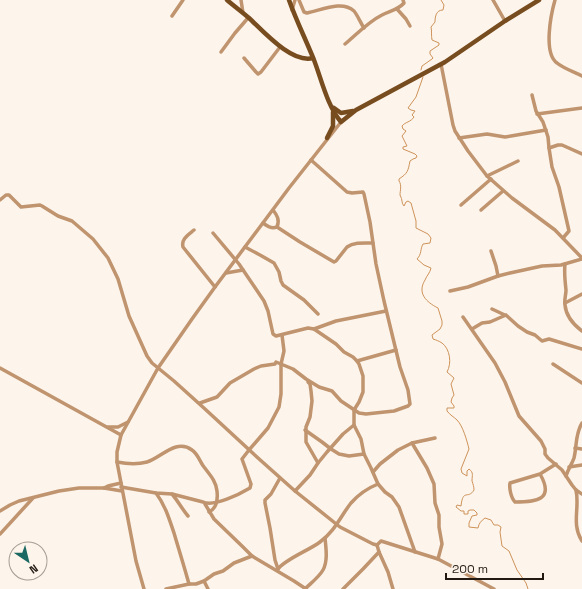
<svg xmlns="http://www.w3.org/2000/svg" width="582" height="589" font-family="'Space Grotesk',sans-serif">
<rect width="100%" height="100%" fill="#fdf4eb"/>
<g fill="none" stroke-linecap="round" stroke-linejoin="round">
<!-- stream -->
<g stroke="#ce935a" stroke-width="1">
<path d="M421 70 422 66 432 59 433 58 430 54V51L439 45V43L432 40C431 35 432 31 431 27L435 22C435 17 436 10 443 10L444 5 441 0"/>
<path d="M423 77 416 97 408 108 411 110 415 111 412 115 414 117C411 122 405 122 402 126L403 129 406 131 402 136 407 146 403 147V149L415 154 417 156 416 158 413 159 410 161C408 171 408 173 399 179V181C402 185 400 191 400 195 403 200 401 203 404 206L406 202 408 201 411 203 416 221V228L428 234 431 238 430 243 423 244C420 249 422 254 417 259L424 265 431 268C430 273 427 275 425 280 417 293 426 302 438 308L442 321V325L440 329 432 335 433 339C436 340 439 341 442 343 450 349 452 363 447 372L454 378 451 384 454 395 452 398 451 402 454 406V408H447V411C450 415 454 417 457 420 463 426 467 441 469 449L461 469 462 473 467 476V471L469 469C474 473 472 475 472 481 473 484 474 487 474 490 468 500 463 488 461 506L457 505 456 507 461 511H464V514H468V511L470 510H474L477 513V515L472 516 469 523V527L478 528C479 523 481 521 485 518L491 520 494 525H498L501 527 500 532 502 546 509 551 517 570 526 583 528 589"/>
</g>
<!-- minor -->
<g stroke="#bf946e" stroke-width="3.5">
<path d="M241 0 243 13"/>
<path d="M299 0 304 12 307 13C322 10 342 0 354 11 358 16 360 22 364 28"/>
<path d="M493 0 505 21"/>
<path d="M555 0C551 14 543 53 557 63 563 68 574 72 582 76"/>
<path d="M397 9 406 19 410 26"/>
<path d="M292 10 295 0"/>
<path d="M172 16 183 0"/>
<path d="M345 44C357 34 368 22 382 15 389 11 398 10 404 3L403 0"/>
<path d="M221 52 235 33 248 18"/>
<path d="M244 58 256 72 258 74 261 72 280 47"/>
<path d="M441 64 453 125 455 131 468 151 487 176 512 198 555 230 582 258"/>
<path d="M532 95 536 111 543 122 548 137 549 148 552 167 559 187 569 231 563 238"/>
<path d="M537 114 582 108"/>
<path d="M459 138 487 134 505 137 511 136 546 130"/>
<path d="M549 148 558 145H562L582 154"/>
<path d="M487 176 518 161"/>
<path d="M0 200 6 195H9L21 207 40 205 42 206 58 216 72 221 93 239 108 258 118 279 129 316 147 356 152 363 174 381 205 409 258 458 295 491 340 527 373 544 377 545 381 541 438 559 494 589"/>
<path d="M461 205 491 179"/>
<path d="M273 210C277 215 280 220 277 227"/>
<path d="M481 210 503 191"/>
<path d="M263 223C267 226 271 229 277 227L300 242 334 262 336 261 347 247C354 242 364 243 373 243"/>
<path d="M194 230C188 235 181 239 183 247L215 287"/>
<path d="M213 233 239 264 264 301 268 311 273 334 276 336 308 328 314 329 336 321 386 311"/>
<path d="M245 247 260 255 274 263 279 272 281 281 283 285 304 300 318 314"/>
<path d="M491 251 496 266 498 276"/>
<path d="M565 264C564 273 565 281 566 290 566 295 564 300 565 305 566 316 574 325 582 331"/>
<path d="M226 273 243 270"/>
<path d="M450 291 468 287 498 276 510 273 542 266 561 265 582 259"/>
<path d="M565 303 582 294"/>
<path d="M492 309 507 316 518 326 527 332 535 335 542 341 549 339 582 349"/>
<path d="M463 317 495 363 505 382 519 416 541 441 545 449V454L548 458 562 470 572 485 576 490 582 494"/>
<path d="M314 329 336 344 344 352 353 357 357 361 359 364 363 376V392L359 402 354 410V425L361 439 364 454 371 468 378 484 385 492 392 497 399 507 415 552"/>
<path d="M472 329 482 323 490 322 506 315"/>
<path d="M357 361 396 350"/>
<path d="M553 364 582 383"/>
<path d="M0 368 121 435"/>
<path d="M308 382 310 384 311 391 312 401 310 417 306 427V442L318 463"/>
<path d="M200 403 217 397 230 383 254 369 261 366 275 364 276 362 293 369 306 379 319 387 332 391 341 401 359 413 366 414 394 411 408 406 410 404 408 390 400 367 384 301 376 264 370 222 364 194 363 192 352 193 347 192 311 160"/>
<path d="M108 427H118L128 422"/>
<path d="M305 430 322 442 331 449 339 454 349 456 364 454"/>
<path d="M412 443 427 468 434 484 435 503 439 515V527L442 544 438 559"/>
<path d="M575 448 582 449"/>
<path d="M117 462C127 464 136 465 147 462 161 458 176 438 192 450 198 454 200 462 204 467 210 475 216 481 217 491 218 500 217 508 209 512"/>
<path d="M569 467 582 465"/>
<path d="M373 472 380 464 398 450 412 443 435 438"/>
<path d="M540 474C555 500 536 502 515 502 511 498 509 488 510 483L540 474 556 464"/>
<path d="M566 476C568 469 572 464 574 458 577 446 575 434 582 423"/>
<path d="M121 487 156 493 172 494 203 502C214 507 240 494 250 488L251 484 242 459 249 450 268 428 279 407 281 394V364L284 351 282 335"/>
<path d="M104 488 108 486 121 483"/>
<path d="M576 490C580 508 571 524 582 541"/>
<path d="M295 491 310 475 318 463 327 452 343 434 354 425"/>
<path d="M156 493C165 505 169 518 174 533 179 550 184 566 189 584"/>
<path d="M172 494C178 501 182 509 188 516"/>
<path d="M205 504 214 519 243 547 252 556 294 581 306 589"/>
<path d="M0 511 10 505 19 501 59 491 79 488H104L122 491"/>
<path d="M0 534 33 498"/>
<path d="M377 545 379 552 388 572 393 589"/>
<path d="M278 569 275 560 270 528 265 503V500L271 494 280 478"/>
<path d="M277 570C285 559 308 551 320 542 335 531 340 517 351 503 358 495 368 488 378 484"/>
<path d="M204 581 208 589"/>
<path d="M144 589 136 561 117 462V452L121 435 158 368 192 319 215 287 289 188 341 122"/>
<path d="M166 589 189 584H196L204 581 214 574 223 571 234 563 252 556"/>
<path d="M305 589C311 583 319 577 323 570 328 561 326 548 325 538"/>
<path d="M343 589 363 569 379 552"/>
</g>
<!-- major -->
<g stroke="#774c1f" stroke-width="4.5">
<path d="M227 0C234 6 242 12 249 18 263 31 292 64 313 58"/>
<path d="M289 0C296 20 306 40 314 60 322 81 327 105 341 122L356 110 445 62 505 21 539 0"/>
<path d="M334 108 341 113 353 111"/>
<path d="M327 138 333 126V112"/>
</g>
</g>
<!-- north arrow -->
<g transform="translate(28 561) rotate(145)"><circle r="19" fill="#fdf4eb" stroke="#a59c94"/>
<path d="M0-3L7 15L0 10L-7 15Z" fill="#1c6862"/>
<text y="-6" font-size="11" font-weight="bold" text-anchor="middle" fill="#211912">N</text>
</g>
<!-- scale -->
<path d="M446 573v6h97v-6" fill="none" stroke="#211912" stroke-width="2"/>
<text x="452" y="573" font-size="12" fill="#211912" stroke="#fdf4eb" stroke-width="3" paint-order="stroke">200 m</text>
</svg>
